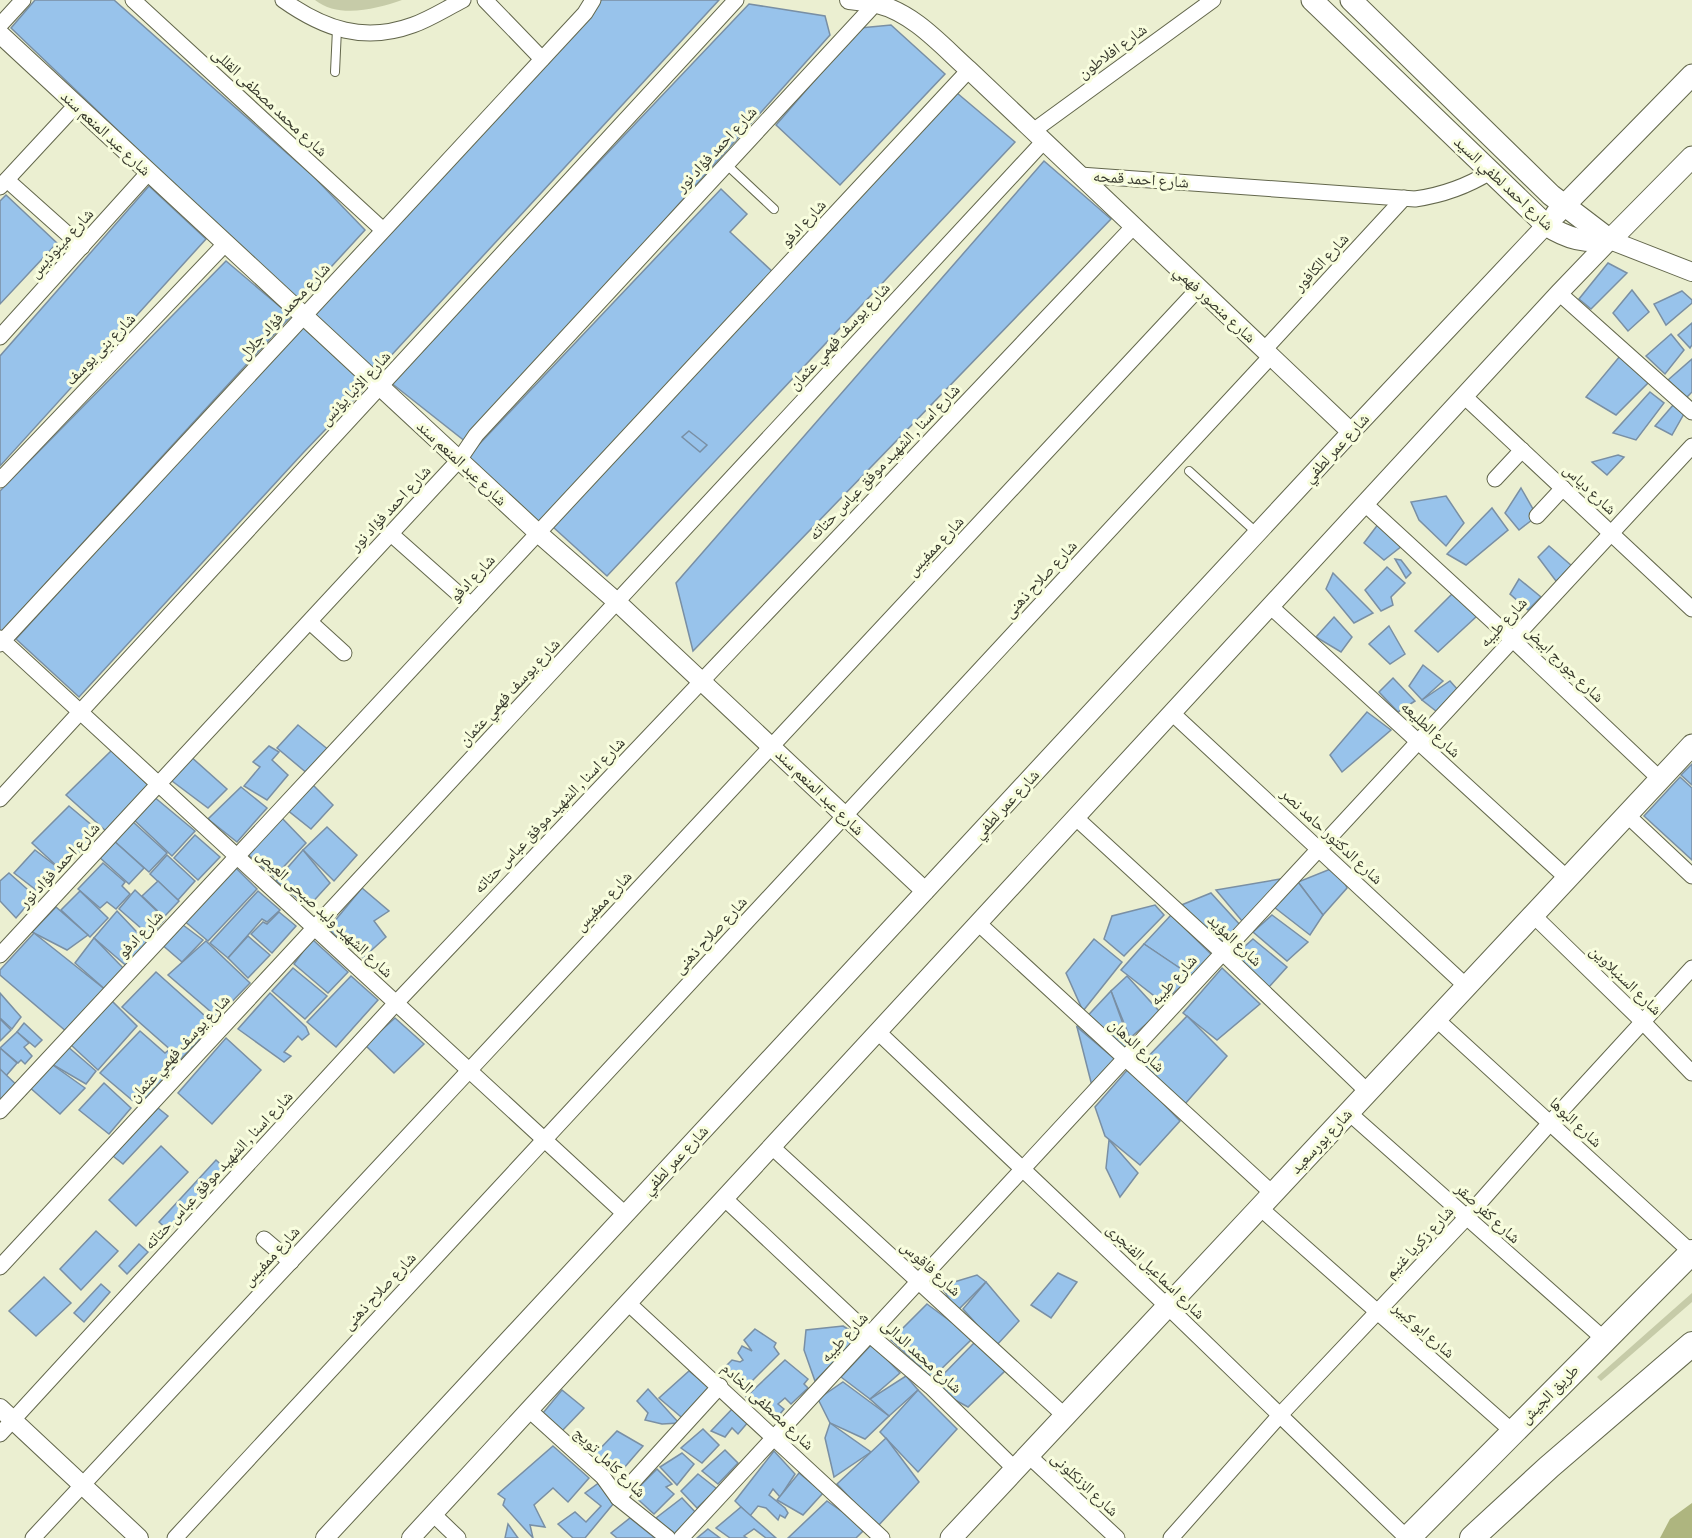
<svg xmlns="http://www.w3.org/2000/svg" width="1692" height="1538" font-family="'Crimson Pro','Noto Naskh Arabic',serif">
<rect width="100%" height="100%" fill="#ebefd1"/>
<!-- green -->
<g fill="#c6cba8">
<path d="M315 0H402C376 9 339 19 315 0Z"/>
<path d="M1692 1293V1302L1601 1381 1597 1377Z"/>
</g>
<!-- water -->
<path fill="#aeb57f" d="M1692 1503V1538H1660L1670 1519Z"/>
<!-- building -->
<g fill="#98c3eb" stroke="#798fa4" stroke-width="1.5">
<path d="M35 0H114L314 177 365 230 298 303 11 28Z"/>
<path d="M601 0H719L375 373 311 316Z"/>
<path d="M749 4 825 16 830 35 466 442 390 382Z"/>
<path d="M891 25 945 74 840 185 776 125 860 28Z"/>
<path d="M957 93 1015 142 607 576 553 527Z"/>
<path d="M1044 161 1111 219 693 651 676 583Z"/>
<path d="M149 186 206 239 0 466V356Z"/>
<path d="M721 189 747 214 730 232 775 274 539 523 468 456Z"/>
<path d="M6 195 57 243 0 304V201Z"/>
<path d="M226 261 291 316 0 633V491Z"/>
<path d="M1608 263 1627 273 1591 309 1579 299Z"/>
<path d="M1632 290 1649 312 1628 331 1613 313Z"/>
<path d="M1682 291 1692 300V303L1666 325 1654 304Z"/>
<path d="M1692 323V345L1690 348 1678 335Z"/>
<path d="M303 324 370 383 303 453 79 697 16 639Z"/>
<path d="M1671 334 1684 350 1665 374 1646 356Z"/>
<path d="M1620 356 1650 381 1616 415 1586 397Z"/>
<path d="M1692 359V392L1686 398 1668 380Z"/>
<path d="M1650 392 1664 403 1636 440 1613 433Z"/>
<path d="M1674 404 1685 412 1672 435 1655 426Z"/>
<path d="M689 431 707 445 700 452 682 437Z"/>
<path d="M1618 455 1624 457 1607 475 1592 462Z"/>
<path d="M1521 488 1537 516 1519 530 1505 513Z"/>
<path d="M1446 496 1464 523 1446 546 1419 520 1411 502Z"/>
<path d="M1492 508 1508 530 1466 565 1447 554Z"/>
<path d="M1379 523 1407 542 1384 560 1364 543Z"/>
<path d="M1549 546 1573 567 1556 581 1538 557Z"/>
<path d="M1395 559 1401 560 1411 573 1406 578Z"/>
<path d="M1387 567 1405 583 1391 597 1393 605 1381 611 1365 590Z"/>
<path d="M1333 573 1373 613 1354 623 1326 589Z"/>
<path d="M1519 579 1541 597 1528 610 1510 594Z"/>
<path d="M1453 593 1477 616 1438 652 1415 631Z"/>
<path d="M1334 617 1352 637 1341 652 1316 637Z"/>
<path d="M1389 626 1405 654 1390 664 1369 644Z"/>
<path d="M1423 665 1443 681 1422 700 1409 686Z"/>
<path d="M1393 678 1415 701 1398 712 1379 692Z"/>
<path d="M1450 681 1458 690 1441 715 1422 700Z"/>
<path d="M1367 712 1391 730 1342 772 1330 755Z"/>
<path d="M298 725 330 751 308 774 277 748Z"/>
<path d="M269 746 279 752 272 760 288 775 267 800 244 786 260 767 253 762Z"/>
<path d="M112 750 148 785 106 831 66 795Z"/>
<path d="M189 755 227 789 208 808 168 778Z"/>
<path d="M1692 764V785L1681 775Z"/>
<path d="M1680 777 1692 788V860L1644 816Z"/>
<path d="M308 780 333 805 311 829 286 809Z"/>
<path d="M241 787 267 808 237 842 208 819Z"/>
<path d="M153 796 195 831 172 856 132 818Z"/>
<path d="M69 806 100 832 61 870 32 843Z"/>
<path d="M280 816 306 843 274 877 246 853Z"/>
<path d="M132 821 167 853 149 872 113 840Z"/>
<path d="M327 827 357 855 334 881 303 850Z"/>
<path d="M195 835 220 857 198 880 174 858Z"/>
<path d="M113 840 144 868 129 884 98 856Z"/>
<path d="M35 850 61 870 40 893 14 873Z"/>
<path d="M303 850 330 883 308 907 276 881Z"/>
<path d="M167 855 195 881 178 900 150 874Z"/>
<path d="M103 863 125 882 122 886 130 894 116 909 107 902 100 908 78 889Z"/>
<path d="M233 865 257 889 208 941 182 919Z"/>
<path d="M1338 866 1347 888 1323 915 1298 882Z"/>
<path d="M9 873 35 896 16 918 0 901V881Z"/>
<path d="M1292 877 1242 921 1216 890Z"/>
<path d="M158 881 179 901 164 917 142 896Z"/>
<path d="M1298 882 1323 915 1310 935 1274 907Z"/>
<path d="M362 888 389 911 374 921 386 937 363 958 328 929Z"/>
<path d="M135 890 165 919 150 936 119 909Z"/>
<path d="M80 891 108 918 90 937 61 910Z"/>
<path d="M258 891 280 910 267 922 262 919 228 958 210 943Z"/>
<path d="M1211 893 1241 926 1221 941 1174 908Z"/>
<path d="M1155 905 1164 915 1124 956 1104 939 1112 916Z"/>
<path d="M56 907 88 935 67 950 32 932Z"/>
<path d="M117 911 150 946 130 969 94 938Z"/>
<path d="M279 912 296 926 272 953 251 934 263 922 267 924Z"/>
<path d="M1171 915 1213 956 1193 977 1144 944Z"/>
<path d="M1272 915 1308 942 1287 961 1253 932Z"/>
<path d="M179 922 203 940 182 962 160 943Z"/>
<path d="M34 933 107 991 67 1032 0 975V970Z"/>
<path d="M248 936 270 955 248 978 228 958Z"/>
<path d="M94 938 125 970 107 991 75 963Z"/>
<path d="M312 939 348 972 328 993 294 964Z"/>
<path d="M1094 939 1122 962 1083 1011 1066 973Z"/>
<path d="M1253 939 1287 967 1269 987 1235 955Z"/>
<path d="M206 941 250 983 217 1017 168 975Z"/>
<path d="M1144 944 1193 977 1162 1002 1121 970Z"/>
<path d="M293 968 327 996 305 1019 272 991Z"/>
<path d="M1222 968 1260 1004 1217 1040 1183 1013Z"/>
<path d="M156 972 214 1024 181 1059 122 1007Z"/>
<path d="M351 976 378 1000 336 1047 307 1022Z"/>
<path d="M1127 976 1160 1012 1130 1038 1111 991Z"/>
<path d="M1111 991 1130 1043 1113 1058 1077 1027Z"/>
<path d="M0 993 21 1017 12 1029 0 1018Z"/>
<path d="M270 993 306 1027 309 1034 302 1040 298 1036 284 1052 291 1056 284 1062 238 1029Z"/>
<path d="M111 1000 137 1026 98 1070 70 1044Z"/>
<path d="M1187 1016 1227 1056 1185 1104 1141 1064Z"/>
<path d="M395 1018 424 1044 394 1073 365 1045Z"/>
<path d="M0 1019 11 1030 0 1041Z"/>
<path d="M24 1023 42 1040 35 1047 17 1032Z"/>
<path d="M1077 1027 1117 1061 1092 1086Z"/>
<path d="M140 1031 165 1053 170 1049 181 1059 139 1106 100 1073Z"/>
<path d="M17 1032 29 1043 24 1047 32 1056 25 1064 21 1060 18 1063 0 1048Z"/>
<path d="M226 1038 261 1070 212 1124 178 1093Z"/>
<path d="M67 1046 96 1071 86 1084 50 1063Z"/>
<path d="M0 1048 17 1063 5 1077 0 1074Z"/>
<path d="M50 1063 85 1088 60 1114 28 1086Z"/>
<path d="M1129 1068 1180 1121 1140 1165 1105 1136 1095 1107Z"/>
<path d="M0 1069 26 1094 0 1109Z"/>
<path d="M104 1083 131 1108 109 1134 79 1110Z"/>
<path d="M158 1108 168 1116 123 1164 113 1156Z"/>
<path d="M1109 1140 1138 1173 1120 1197 1106 1168Z"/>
<path d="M161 1146 188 1172 136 1226 109 1200Z"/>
<path d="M216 1160 226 1169 169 1231 159 1222Z"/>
<path d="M96 1231 118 1251 81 1290 60 1269Z"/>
<path d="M139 1244 148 1252 127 1274 119 1266Z"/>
<path d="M1058 1273 1077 1282 1051 1318 1031 1305Z"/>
<path d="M977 1275 986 1282 957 1311 941 1286Z"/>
<path d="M44 1277 71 1303 36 1336 9 1311Z"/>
<path d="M986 1282 1019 1321 996 1346 963 1309Z"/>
<path d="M101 1284 110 1292 84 1322 74 1313Z"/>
<path d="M927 1304 973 1338 932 1378 891 1340Z"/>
<path d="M843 1326 859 1336 815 1381 804 1350 806 1330Z"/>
<path d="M755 1329 776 1343 774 1347 779 1354 747 1386 723 1369 732 1360 740 1362 743 1360 738 1353 742 1346 752 1351 744 1340Z"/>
<path d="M974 1343 1008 1368 968 1407 931 1387Z"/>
<path d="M872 1344 900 1373 870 1399 841 1377Z"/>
<path d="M785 1360 808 1379 804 1384 808 1388 791 1404 785 1398 778 1404 784 1409 776 1419 746 1397Z"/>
<path d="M689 1371 715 1392 687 1422 659 1398Z"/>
<path d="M906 1376 918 1390 889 1416 870 1399Z"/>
<path d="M843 1382 889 1416 865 1439 830 1423 818 1399Z"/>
<path d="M648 1389 679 1423 662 1424 645 1420 648 1413 637 1401Z"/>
<path d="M562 1390 584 1408 561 1432 543 1413Z"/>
<path d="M918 1390 957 1429 918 1472 880 1432Z"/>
<path d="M734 1407 749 1421 738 1434 732 1428 725 1437 711 1431Z"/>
<path d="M830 1423 871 1452 834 1477 825 1438Z"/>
<path d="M703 1429 719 1445 702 1463 681 1448Z"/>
<path d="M617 1431 643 1446 623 1469 594 1455Z"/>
<path d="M886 1438 919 1482 877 1527 837 1484Z"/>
<path d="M553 1446 589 1478 568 1502 553 1488 534 1505 545 1527 530 1525 533 1538 503 1505 505 1499 498 1494Z"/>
<path d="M725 1450 738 1463 718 1484 702 1471Z"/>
<path d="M774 1451 795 1474 780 1497 773 1489 769 1495 785 1508 788 1513 785 1518 780 1515 778 1520 766 1508 758 1506 750 1516 735 1501Z"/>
<path d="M682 1453 694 1464 677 1485 660 1467Z"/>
<path d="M657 1469 672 1484 666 1487 674 1494 654 1514 632 1494Z"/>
<path d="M799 1473 823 1493 803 1515 777 1500Z"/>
<path d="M698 1474 717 1489 697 1508 681 1491Z"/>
<path d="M600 1482 618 1498 585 1538H573L558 1524 575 1512 586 1522 601 1506 585 1493Z"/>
<path d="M682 1498 697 1514 675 1535 656 1518Z"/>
<path d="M827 1501 861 1525 863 1531 856 1538H788Z"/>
<path d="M741 1507 776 1538H766L754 1529 744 1536 747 1538H730L716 1528Z"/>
<path d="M630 1518 655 1538H617L611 1533Z"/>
<path d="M508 1524 518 1538H505Z"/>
<path d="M708 1529 720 1538H697Z"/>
</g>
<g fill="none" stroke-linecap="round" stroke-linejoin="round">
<defs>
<g id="service">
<path d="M335 72 337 29"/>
<path d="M727 165 774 209"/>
<path d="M1189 471 1257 533"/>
</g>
<g id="minor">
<path d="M133 0 383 230"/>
<path d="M283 0C324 29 364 43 413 25 430 19 447 8 463 0"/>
<path d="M485 0 542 59"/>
<path d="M0 25 23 0"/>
<path d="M1033 131 1213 0"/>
<path d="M1080 175 1415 199C1443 195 1466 187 1490 172"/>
<path d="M7 180 82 247"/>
<path d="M0 187 76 105"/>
<path d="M1559 293 1692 412"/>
<path d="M0 337 149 172"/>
<path d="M1264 350 1404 198"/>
<path d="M1464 396 1692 609"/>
<path d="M1495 479 1522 450"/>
<path d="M0 480 226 243"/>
<path d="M1365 504 1512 639 1660 779"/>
<path d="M1537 516 1563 488"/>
<path d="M391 534 471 605"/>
<path d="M1270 606 1567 878"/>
<path d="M310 622 344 653"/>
<path d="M0 638 625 1214"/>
<path d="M0 644 585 13 593 0"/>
<path d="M1172 713 1466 986"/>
<path d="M0 799 736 0"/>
<path d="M1627 815 1692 876"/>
<path d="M1075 817 1222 952 1368 1092"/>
<path d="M1533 915 1642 1021 1692 1073"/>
<path d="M978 923 1272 1193"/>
<path d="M0 955 459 460 476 435 875 4"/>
<path d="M1436 1019 1691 1252"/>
<path d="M878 1032 1167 1306 1407 1538"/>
<path d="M0 1111 969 70"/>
<path d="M1348 1112 1604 1339"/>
<path d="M772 1147 1065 1416"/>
<path d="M724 1198 870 1335 931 1387 1015 1469"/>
<path d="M1259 1207 1512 1431"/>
<path d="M264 1239 291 1262"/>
<path d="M0 1267 1044 141"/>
<path d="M628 1303 882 1538"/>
<path d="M529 1410 603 1477 618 1498 668 1538"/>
<path d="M0 1434 396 1003 1133 227"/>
<path d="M1029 1456 1117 1538"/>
<path d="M618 1498 720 1386"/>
<path d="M433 1514 458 1538"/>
<path d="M33 1538 1199 288"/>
<path d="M175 1538 1271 356"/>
<path d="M681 1538 1692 446"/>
<path d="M1171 1538 1280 1415 1466 1218 1550 1123 1692 968"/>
</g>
<g id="tertiary">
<path d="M849 0C858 1 868 2 877 4 914 13 942 46 969 70L1351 432"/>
<path d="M0 34 538 533 617 602 925 891"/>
<path d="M0 1408 139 1538"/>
<path d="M325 1538 1351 432 1546 225"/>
<path d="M411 1538 1559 293 1610 240 1692 272"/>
</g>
<g id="secondary">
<path d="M1312 0 1546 225C1568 239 1585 243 1610 240"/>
<path d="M1351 0 1551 195 1610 240"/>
<path d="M1556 214 1692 75"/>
<path d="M1610 240 1692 157"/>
<path d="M951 1538 1692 745"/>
</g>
<g id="trunk">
<path d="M1408 1538 1692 1252"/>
<path d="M1472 1538 1549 1467 1692 1344"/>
</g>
</defs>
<!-- service casing -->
<use href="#service" stroke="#63674c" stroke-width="10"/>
<!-- minor casing -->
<use href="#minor" stroke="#63674c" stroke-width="17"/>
<!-- tertiary casing -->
<use href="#tertiary" stroke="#63674c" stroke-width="20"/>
<!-- secondary casing -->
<use href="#secondary" stroke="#63674c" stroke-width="23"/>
<!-- trunk casing -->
<use href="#trunk" stroke="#63674c" stroke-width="26"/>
<!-- service -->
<use href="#service" stroke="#fff" stroke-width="8"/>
<!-- minor -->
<use href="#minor" stroke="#fff" stroke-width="15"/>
<!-- tertiary -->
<use href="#tertiary" stroke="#fff" stroke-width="18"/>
<!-- secondary -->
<use href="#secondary" stroke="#fff" stroke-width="21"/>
<!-- trunk -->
<use href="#trunk" stroke="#fff" stroke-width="24"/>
</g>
<g text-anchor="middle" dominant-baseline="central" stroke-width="6" stroke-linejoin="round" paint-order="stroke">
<!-- street labels -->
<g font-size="16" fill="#35372b" stroke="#f8fdde">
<text transform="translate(1112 51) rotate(-36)">شارع افلاطون</text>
<text transform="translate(270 102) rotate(43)">شارع محمد مصطفى القللى</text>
<text transform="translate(106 133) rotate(43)">شارع عبد المنعم سند</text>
<text transform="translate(716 149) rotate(-47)">شارع احمد فؤاد نور</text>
<text transform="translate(1141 179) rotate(4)">شارع احمد قمحه</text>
<text transform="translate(1504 183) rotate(43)">شارع احمد لطفي السيد</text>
<text transform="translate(803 223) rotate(-47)">شارع ادفو</text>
<text transform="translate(61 243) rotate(-48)">شارع مينوذيس</text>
<text transform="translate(1321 262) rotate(-47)">شارع الكافور</text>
<text transform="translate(1215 304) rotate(43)">شارع منصور فهمي</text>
<text transform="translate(284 311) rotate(-47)">شارع محمد فؤاد جلال</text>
<text transform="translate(839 336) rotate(-47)">شارع يوسف فهمي عثمان</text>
<text transform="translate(100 349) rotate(-46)">شارع بنى يوسف</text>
<text transform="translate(355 388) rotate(-47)">شارع الانبا يؤنس</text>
<text transform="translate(1336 448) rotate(-47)">شارع عمر لطفي</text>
<text transform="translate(884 462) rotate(-46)">شارع اسنا , الشهيد موفق عباس حتاته</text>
<text transform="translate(462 463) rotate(43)">شارع عبد المنعم سند</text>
<text transform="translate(1590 489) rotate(43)">شارع دياس</text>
<text transform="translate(390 508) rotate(-47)">شارع احمد فؤاد نور</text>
<text transform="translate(935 546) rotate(-47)">شارع ممفيس</text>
<text transform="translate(472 578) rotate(-47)">شارع ادفو</text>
<text transform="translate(1040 579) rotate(-47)">شارع صلاح ذهنى</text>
<text transform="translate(1503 622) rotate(-47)">شارع طيبه</text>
<text transform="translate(1565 664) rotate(44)">شارع جورج ابيض</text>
<text transform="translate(509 692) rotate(-47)">شارع يوسف فهمي عثمان</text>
<text transform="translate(1431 729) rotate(43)">شارع الطليعه</text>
<text transform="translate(820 792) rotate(44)">شارع عبد المنعم سند</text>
<text transform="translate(1006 804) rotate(-47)">شارع عمر لطفي</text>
<text transform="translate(549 815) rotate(-46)">شارع اسنا , الشهيد موفق عباس حتاته</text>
<text transform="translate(1332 836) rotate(43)">شارع الدكتور حامد نصر</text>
<text transform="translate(59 865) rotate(-47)">شارع احمد فؤاد نور</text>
<text transform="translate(603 901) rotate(-47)">شارع ممفيس</text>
<text transform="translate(325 913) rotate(43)">شارع الشهيد وليد صبحى العيص</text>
<text transform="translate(140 934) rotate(-47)">شارع ادفو</text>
<text transform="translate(710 935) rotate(-47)">شارع صلاح ذهنى</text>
<text transform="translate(1235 940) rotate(43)">شارع المؤيد</text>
<text transform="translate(1173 980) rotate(-48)">شارع طيبه</text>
<text transform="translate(1626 980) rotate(44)">شارع السنبلاوين</text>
<text transform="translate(1137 1045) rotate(43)">شارع الدهان</text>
<text transform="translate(179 1048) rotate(-47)">شارع يوسف فهمي عثمان</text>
<text transform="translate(1576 1122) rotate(43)">شارع البوها</text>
<text transform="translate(1321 1141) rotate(-47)">شارع بورسعيد</text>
<text transform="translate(675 1160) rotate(-47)">شارع عمر لطفي</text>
<text transform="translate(218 1170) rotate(-47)">شارع اسنا , الشهيد موفق عباس حتاته</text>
<text transform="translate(1488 1213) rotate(42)">شارع كفر صقر</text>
<text transform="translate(1419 1242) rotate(-47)">شارع زكريا غنيم</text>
<text transform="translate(271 1256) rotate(-47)">شارع ممفيس</text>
<text transform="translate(931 1268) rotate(42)">شارع فاقوس</text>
<text transform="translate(1156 1271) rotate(44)">شارع اسماعيل الفنجرى</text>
<text transform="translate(379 1291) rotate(-47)">شارع صلاح ذهنى</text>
<text transform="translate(1424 1330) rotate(41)">شارع ابو كبير</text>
<text transform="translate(844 1337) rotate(-47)">شارع طيبه</text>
<text transform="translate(922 1356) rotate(42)">شارع محمد الدالى</text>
<text transform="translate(1549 1394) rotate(-45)">طريق الجيش</text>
<text transform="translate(768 1406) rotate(43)">شارع مصطفى الخادم</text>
<text transform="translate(610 1462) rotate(44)">شارع كامل تويج</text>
<text transform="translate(1085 1484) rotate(43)">شارع الزنكلونى</text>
</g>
</g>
</svg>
